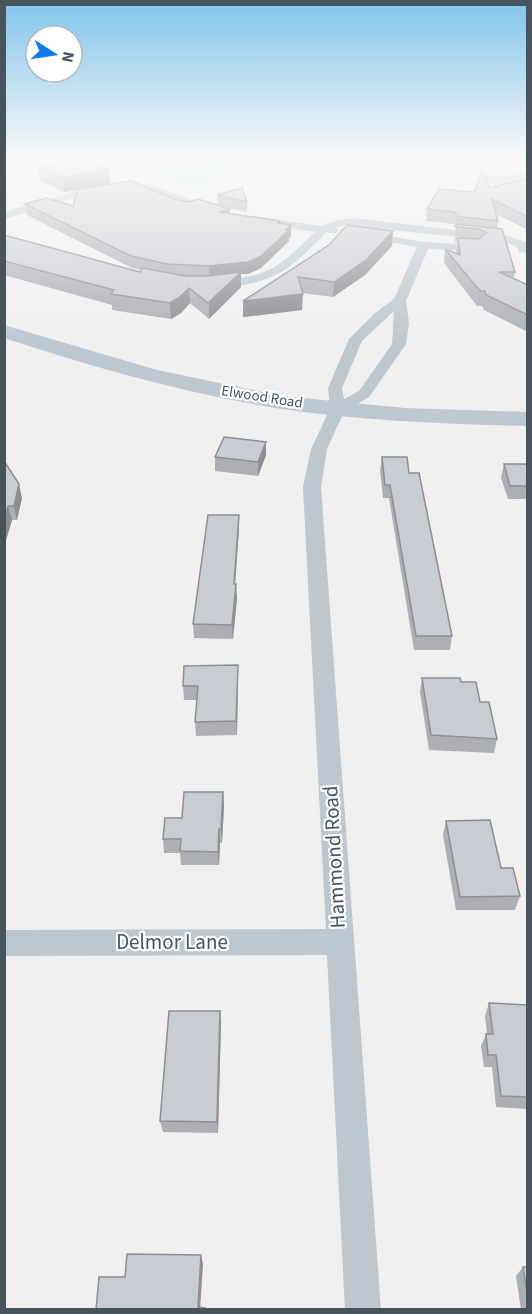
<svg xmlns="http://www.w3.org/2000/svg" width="532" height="1314" font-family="'Source Sans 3',sans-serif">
<rect width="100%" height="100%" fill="#f2efef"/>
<!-- green -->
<path fill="#bcf1ce" d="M107 158H284L192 187Z"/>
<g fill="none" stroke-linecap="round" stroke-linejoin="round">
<!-- street -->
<g fill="#bcc7cf" fill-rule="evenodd">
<path d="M528 170V176C513 180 491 188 478 179L483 176H507Z"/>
<path d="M130 182 155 186 218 210 213 213 209 212C187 206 166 194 144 189 105 181 43 209 4 219V212C46 200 87 186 130 182Z"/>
<path d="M252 216 321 226 338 220 354 218 507 236 527 243 528 253 519 252 517 247 505 242 346 225 334 228 338 229V233H326C294 264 282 280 236 286 227 287 217 290 209 288L207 285 209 282C224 279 240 279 255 275 280 269 297 249 315 232L248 221V217Z"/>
<path d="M365 232 424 242 477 245 483 248 477 251 428 249 406 301 409 323 406 344 369 397 344 412 327 449 321 487 381 1310H345L327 955 4 956V930L326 929 303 487 311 449 330 409 328 388 349 339 375 313 394 299 417 247 361 237V233ZM394 311 392 344 359 391 344 399 342 388 362 341Z"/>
</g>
<!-- secondary -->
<path fill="#bcc9d4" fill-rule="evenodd" d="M4 325 157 370 282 396 405 408 528 412V426C446 424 363 421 282 409 188 394 95 368 4 338Z"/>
</g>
<!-- wall -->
<g fill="#adafb5">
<path d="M38 167 109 169 110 183 89 187 175 199 230 214 280 221V223L291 225V236L289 239V241L261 268 248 274H241V287L209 319 190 303 181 313 171 319 112 310V305L4 275V235L140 272 141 270 132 268 27 215 25 204 73 206 78 190 64 192 40 181Z"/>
<path d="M528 178V230L496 214 498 221 497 229 515 272 513 279 528 285V332L484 310 482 306H477L444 263 445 249 456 253 457 242H455L456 228 454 227V224L426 221 427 209 475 192Z"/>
<path d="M217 195 247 202V212L218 205Z"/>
<path d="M393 231 392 246 365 275 333 297 302 293V310L243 317V301Z"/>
<path d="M266 455 258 476 215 471V457Z"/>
<path d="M382 457 409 473 452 636 450 650H414L389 498H383L380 470Z"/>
<path d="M4 461 22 498 17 520H12L4 547Z"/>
<path d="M504 464 528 469V499H508L501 478Z"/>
<path d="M239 515V529L235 584 237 598 233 639 194 638 193 624Z"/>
<path d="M422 678 461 682 497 739 494 753 429 750 420 692Z"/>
<path d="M238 679 237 735 196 736 195 722 197 700H184L183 686Z"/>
<path d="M223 792 224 806 222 843H220L219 865H181L180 853H164L163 839 182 818Z"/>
<path d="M446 821 501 868 520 896 515 910H456L443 835Z"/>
<path d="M489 1003 528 1005V1109L496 1107 492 1067H484L481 1046 486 1034H487L485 1016Z"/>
<path d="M220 1011 221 1023 218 1133 163 1132 160 1121Z"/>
<path d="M523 1267H528V1310H521L516 1276Z"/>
</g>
<!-- shaded-wall -->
<g fill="#8d8f93">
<path d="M109 169 110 183 64 192 62 178Z"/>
<path d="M230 209V220L220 212Z"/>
<path d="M291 225V236L289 239V241L261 268 248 274H241V287L209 319V266L286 230Z"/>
<path d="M393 231 392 246 365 275 333 297 334 282Z"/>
<path d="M189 288 190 303 181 313 171 319 170 303Z"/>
<path d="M303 294 302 310 243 317V301Z"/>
<path d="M266 442V455L258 476V462Z"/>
<path d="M19 484 22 498 17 520 14 506Z"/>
<path d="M8 506 12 520 4 547V521Z"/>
<path d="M239 515V529L234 598V584Z"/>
<path d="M236 584 237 598 233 639 232 625Z"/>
<path d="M238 665V679L237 735 236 721Z"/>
<path d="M223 792 224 806 222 843 221 829Z"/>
<path d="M219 829 220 843 219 865 218 852Z"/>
<path d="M220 1011 221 1023 218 1133 217 1122Z"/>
<path d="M201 1255 203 1264 200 1310 198 1307Z"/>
</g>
<!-- building -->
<g fill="#c9ccd2" stroke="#8d8f93" stroke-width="1.5">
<path d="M76 158 109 169 62 178 38 167Z"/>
<path d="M482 171 485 173 489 188 528 178V217L492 199 498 221 456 216 455 212 427 209 439 189 475 192Z"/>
<path d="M131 181 175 199 188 202 198 199 230 209 220 212 280 221 278 223 291 225 286 230H289L261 256 248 262 209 266 167 264 131 256 25 204 46 198 73 206 78 189Z"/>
<path d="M242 188 247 202 217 195Z"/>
<path d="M457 224 502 229 515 272H499L528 285V315L486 295 485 291H480L445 249 460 255 458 238 479 239 487 233 479 229 457 227Z"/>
<path d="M347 225 393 231 366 260 334 282 298 277 303 294 243 301 329 245Z"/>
<path d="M4 235 140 272 142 268 185 276H208L241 272 208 303 189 288 180 297 170 303 111 294 114 290 4 261Z"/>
<path d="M224 437 266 442 258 462 215 457Z"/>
<path d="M382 457H407L409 473H419L452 636H416L390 485H385Z"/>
<path d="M4 461 19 484 14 506H8L4 521Z"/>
<path d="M504 464H526L528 469V486H510Z"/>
<path d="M208 515H239L234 584H236L232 625 193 624Z"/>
<path d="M238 665 236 721 195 722 198 686H183L184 666Z"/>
<path d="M422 678H460L461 682H476L480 702H489L497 739 431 735Z"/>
<path d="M184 792H223L221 829H219L218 852 180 851 181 839H163L165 818H182Z"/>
<path d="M490 820 501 868H513L520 896 460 897 446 821Z"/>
<path d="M489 1003 528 1005V1097L501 1096 496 1055H488L486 1034H493Z"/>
<path d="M169 1011H220L217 1122 160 1121Z"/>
<path d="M127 1254 201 1255 198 1307 205 1308V1310H96L99 1277H125Z"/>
<path d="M523 1267H528V1300Z"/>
</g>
<!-- sky -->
<linearGradient id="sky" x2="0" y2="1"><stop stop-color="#81c5eb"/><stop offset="0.46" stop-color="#f9f8f8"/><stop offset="1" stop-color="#f9f8f8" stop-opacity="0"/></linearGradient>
<rect width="532" height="342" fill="url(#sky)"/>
<g text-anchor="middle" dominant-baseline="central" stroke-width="4.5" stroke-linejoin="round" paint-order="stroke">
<!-- far-street labels -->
<g font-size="15" fill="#46545e" stroke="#fff">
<text transform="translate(262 397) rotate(9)">Elwood Road</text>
</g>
<!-- near-street labels -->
<g font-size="21" fill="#46545e" stroke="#fff">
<text transform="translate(334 857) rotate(-93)">Hammond Road</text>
<text x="172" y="942">Delmor Lane</text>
</g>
</g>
<!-- border -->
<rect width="532" height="1314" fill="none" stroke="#46545e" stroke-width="12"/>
<!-- north arrow -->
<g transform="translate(54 54) rotate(102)"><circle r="28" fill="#ffffff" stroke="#b5bbbf" stroke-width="1.5"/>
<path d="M0-4.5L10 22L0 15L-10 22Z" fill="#1079eb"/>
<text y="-9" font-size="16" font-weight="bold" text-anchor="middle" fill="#46545e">N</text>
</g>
</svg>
